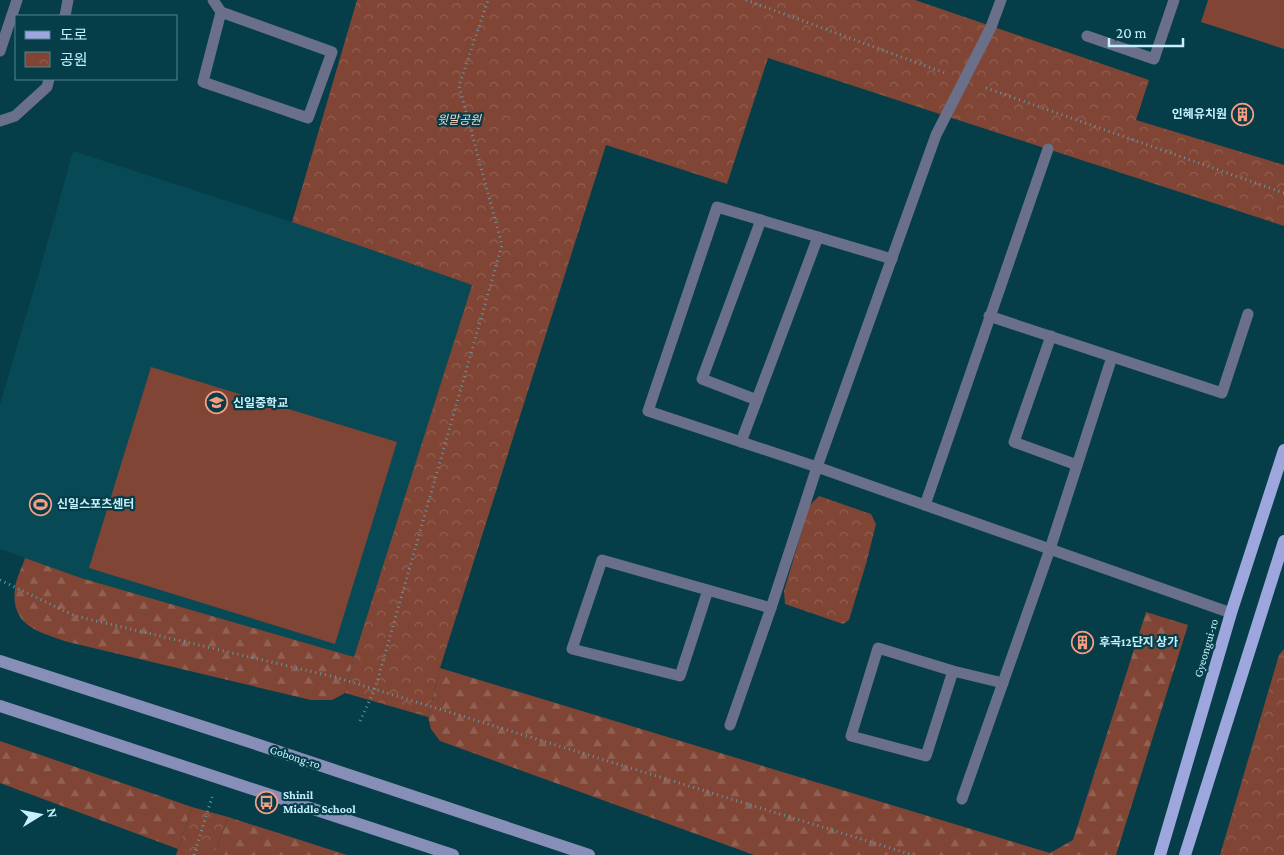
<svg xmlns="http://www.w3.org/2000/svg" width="1284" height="855" font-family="'Crimson Pro','Noto Sans KR',serif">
<defs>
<pattern id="forest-firs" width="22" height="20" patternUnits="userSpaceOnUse" patternTransform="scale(1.25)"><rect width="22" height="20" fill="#804534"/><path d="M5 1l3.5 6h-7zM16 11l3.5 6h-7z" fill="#906052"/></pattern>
<pattern id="park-crowns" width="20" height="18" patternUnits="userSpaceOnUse" patternTransform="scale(1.25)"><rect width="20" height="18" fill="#804534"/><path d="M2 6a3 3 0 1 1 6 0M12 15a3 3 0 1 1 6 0" fill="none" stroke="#906052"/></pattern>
</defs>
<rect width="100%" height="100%" fill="#053d49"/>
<!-- built -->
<path fill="#084956" d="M73 151 292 222 472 285 354 657 81 578 0 549V404L40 269Z"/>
<!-- grass -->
<g fill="#804534">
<path d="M1208 0H1284V49L1201 22Z"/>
<path d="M151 367 397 442 335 644 89 568Z"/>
</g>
<!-- forest -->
<g fill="url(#forest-firs)">
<path d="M25 558 81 578 354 657 345 693 332 700H311L68 642C39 632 10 626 15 588 16 578 22 568 25 558Z"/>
<path d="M1146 612 1188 625 1116 855H754L440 741 431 729 428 717 440 668 1050 853 1073 840Z"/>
<path d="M0 741 192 807 178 849 0 783Z"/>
<path d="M228 817 347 855H214Z"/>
</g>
<!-- park -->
<g fill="url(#park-crowns)">
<path d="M357 0H915L1149 80 1136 120 1284 165V226L768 58 727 184 606 145 440 668 428 717 345 693 354 657 472 285 292 222Z"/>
<path d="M819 496 871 514 876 524 866 564 849 620 843 624 785 604 784 591 809 506Z"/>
<path d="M1284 649V855H1220L1279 655Z"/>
<path d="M192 807 228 817 214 855H176Z"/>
</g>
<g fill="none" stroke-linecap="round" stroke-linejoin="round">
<!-- path -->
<g stroke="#6597a3" stroke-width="3" stroke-dasharray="1 4" stroke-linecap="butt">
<path d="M746 0 945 73"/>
<path d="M986 88 1284 193"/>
<path d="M0 580 75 616 335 677 913 855"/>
<path d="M360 721 375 689 502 245 459 86 488 0"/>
<path d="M194 855 212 797"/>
</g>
<!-- service -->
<g stroke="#6a6f8a" stroke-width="11">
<path d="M213 0 221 12 332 52 308 118 203 82 221 12"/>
<path d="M65 16 68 0"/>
<path d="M1087 36 1154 59 1174 0"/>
<path d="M0 51 17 0"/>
<path d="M0 121 15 116 47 87 49 79"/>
<path d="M892 259 717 207 648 411 817 467 1231 613"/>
<path d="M989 316 1222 393 1248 314"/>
<path d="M1051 336 1014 442 1077 465"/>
<path d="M757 400 702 379 761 220"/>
<path d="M741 442 818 237"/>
<path d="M925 505 1048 149"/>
<path d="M708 590 680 676 572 649 602 560 771 608"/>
<path d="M953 671 926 756 851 736 878 648 953 671 1003 683"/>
<path d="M730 725 771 608 817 467 936 135 991 27 1001 0"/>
<path d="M962 799 1050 549 1112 357"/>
</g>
<!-- secondary -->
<g stroke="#878fb9" stroke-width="12">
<path d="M0 661 247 741 589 855"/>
<path d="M0 706 453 855"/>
</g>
<!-- primary -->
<g stroke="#9da6dd" stroke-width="12">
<path d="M1160 855 1231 613 1284 450"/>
<path d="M1185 855 1284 541"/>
</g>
</g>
<!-- icons -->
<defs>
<symbol id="building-ring" viewBox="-11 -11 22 22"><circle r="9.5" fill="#053d49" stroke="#f49e86" stroke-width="1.5"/><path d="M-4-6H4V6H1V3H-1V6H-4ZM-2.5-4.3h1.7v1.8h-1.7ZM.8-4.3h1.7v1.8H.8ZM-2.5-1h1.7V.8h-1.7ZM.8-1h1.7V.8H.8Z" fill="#f49e86"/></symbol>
<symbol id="school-ring" viewBox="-11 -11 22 22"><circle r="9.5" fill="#053d49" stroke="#f49e86" stroke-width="1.5"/><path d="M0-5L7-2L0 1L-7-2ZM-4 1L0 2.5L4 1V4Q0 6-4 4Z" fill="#f49e86"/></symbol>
<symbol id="stadium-ring" viewBox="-11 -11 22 22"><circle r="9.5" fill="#053d49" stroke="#f49e86" stroke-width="1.5"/><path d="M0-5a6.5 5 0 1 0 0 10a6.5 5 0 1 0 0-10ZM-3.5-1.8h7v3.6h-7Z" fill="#f49e86"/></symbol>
<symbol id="bus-ring" viewBox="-11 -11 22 22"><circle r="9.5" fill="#053d49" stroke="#f49e86" stroke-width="1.5"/><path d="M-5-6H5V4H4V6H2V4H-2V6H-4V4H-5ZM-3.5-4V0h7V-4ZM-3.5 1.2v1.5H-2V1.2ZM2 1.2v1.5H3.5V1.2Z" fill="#f49e86"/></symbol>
</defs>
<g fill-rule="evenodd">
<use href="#building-ring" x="1230" y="102" width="25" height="25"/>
<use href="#school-ring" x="204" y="390" width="25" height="25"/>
<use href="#stadium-ring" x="28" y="492" width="25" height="25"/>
<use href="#building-ring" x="1070" y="630" width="25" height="25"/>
<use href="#bus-ring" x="254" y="790" width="25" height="25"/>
</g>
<g text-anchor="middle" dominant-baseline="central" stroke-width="4.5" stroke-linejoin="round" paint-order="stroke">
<!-- poi labels -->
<g font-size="12" font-weight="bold" fill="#c5f1fd" stroke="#053d49" text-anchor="start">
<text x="1227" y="114" text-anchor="end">인혜유치원</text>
<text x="233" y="403">신일중학교</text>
<text x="57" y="504">신일스포츠센터</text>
<text x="1099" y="642">후곡12단지 상가</text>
<text x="283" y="795">Shinil<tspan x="283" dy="14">Middle School</tspan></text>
</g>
<!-- park labels -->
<g font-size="12" font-style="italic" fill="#fdd4c8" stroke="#053d49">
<text x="459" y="120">윗말공원</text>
</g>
<!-- street labels -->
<g font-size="12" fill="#c5f1fd" stroke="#053d49">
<text transform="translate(1206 648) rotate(-74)">Gyeongui-ro</text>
<text transform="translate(295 757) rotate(18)">Gobong-ro</text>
</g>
</g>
<!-- legend -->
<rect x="15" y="15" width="162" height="65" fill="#053d49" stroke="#528591"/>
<rect x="25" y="31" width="25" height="8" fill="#9da6dd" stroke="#528591"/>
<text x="60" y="40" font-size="15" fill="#c5f1fd">도로</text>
<rect x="25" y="52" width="25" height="15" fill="url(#park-crowns)" stroke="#528591"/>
<text x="60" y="65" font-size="15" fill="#c5f1fd">공원</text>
<!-- north arrow -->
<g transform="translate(40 815) rotate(80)" stroke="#053d49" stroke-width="4" paint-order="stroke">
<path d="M0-4L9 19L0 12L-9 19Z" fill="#c5f1fd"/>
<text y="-8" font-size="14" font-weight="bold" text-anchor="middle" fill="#c5f1fd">N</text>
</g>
<!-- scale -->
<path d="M1109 38v8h74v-8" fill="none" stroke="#c5f1fd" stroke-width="2.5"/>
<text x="1116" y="38" font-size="15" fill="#c5f1fd" stroke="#053d49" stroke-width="4" paint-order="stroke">20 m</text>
</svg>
